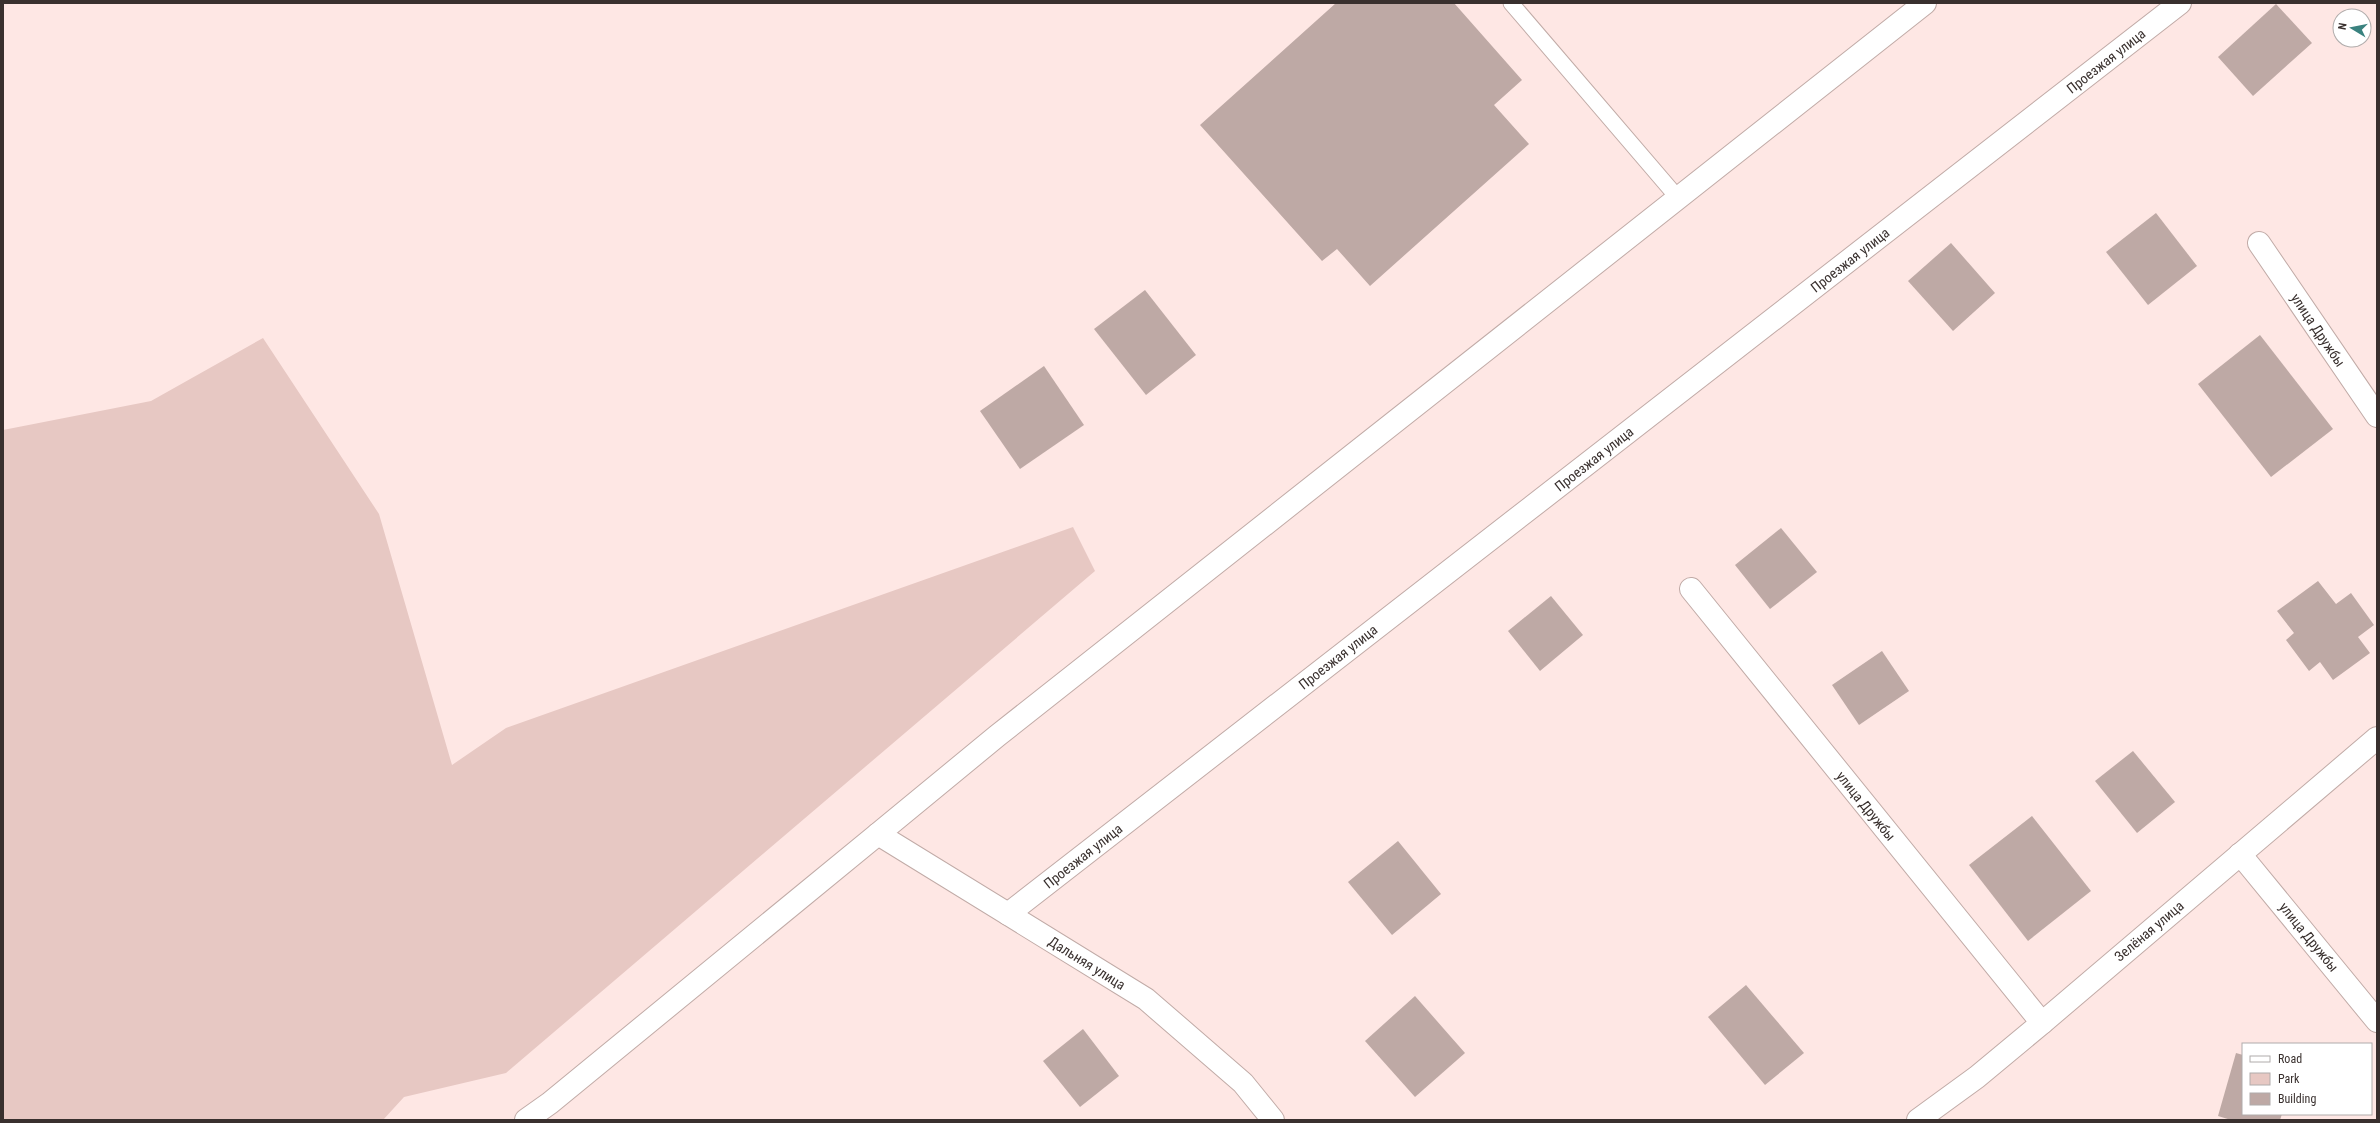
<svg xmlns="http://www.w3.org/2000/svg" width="2380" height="1123" font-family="'Roboto Condensed',sans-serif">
<rect width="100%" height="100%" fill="#fee7e4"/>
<!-- green -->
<path fill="#e7c8c3" d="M263 338 379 514 452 765 506 728 1073 527 1095 571 506 1073 404 1097 383 1120H3V430L151 401Z"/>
<!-- building -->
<g fill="#bea9a5">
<path d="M1336 3H1454L1522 80 1494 105 1529 144 1370 286 1337 249 1322 261 1200 125Z"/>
<path d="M2276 4 2312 43 2253 96 2218 57Z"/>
<path d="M2156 213 2197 266 2148 305 2106 252Z"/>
<path d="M1951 243 1995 293 1953 331 1908 281Z"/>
<path d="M1145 290 1196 355 1146 395 1094 329Z"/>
<path d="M2260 335 2333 429 2271 477 2198 384Z"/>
<path d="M1044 366 1084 425 1020 469 980 411Z"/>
<path d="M1781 528 1817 572 1770 609 1735 565Z"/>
<path d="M2318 581 2336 604 2351 593 2374 625 2358 637 2370 653 2333 680 2320 662 2309 671 2286 640 2294 633 2277 611Z"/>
<path d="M1551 596 1583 635 1540 671 1508 631Z"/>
<path d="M1882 651 1909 691 1859 725 1832 685Z"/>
<path d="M2133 751 2175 802 2137 833 2095 781Z"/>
<path d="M2032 816 2091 891 2028 941 1969 865Z"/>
<path d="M1398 841 1441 894 1392 935 1348 882Z"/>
<path d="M1746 985 1804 1053 1765 1085 1708 1017Z"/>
<path d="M1415 996 1465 1053 1415 1097 1365 1041Z"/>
<path d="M1083 1029 1119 1076 1080 1107 1043 1061Z"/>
<path d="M2236 1053 2243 1055V1114H2282L2280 1120H2231L2218 1116Z"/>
</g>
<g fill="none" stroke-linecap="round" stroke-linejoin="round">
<defs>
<path id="service" d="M1511 3 1678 198"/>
<g id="minor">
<path d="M2259 243 2377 416"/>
<path d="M1691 589 2042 1023"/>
<path d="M2240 854 2377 1021"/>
<path d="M1008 914 2180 3"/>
<path d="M1273 1120 1243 1083 1146 999 878 834 997 736 1925 3"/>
<path d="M1918 1120 1977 1077 2042 1023 2377 738"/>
</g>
<path id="tertiary" d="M526 1120 550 1103 878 834"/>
</defs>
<!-- service casing -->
<use href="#service" stroke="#c1aba7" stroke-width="17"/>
<!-- minor casing -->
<use href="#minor" stroke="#c1aba7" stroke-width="24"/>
<!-- tertiary casing -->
<use href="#tertiary" stroke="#c1aba7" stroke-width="24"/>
<!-- service -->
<use href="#service" stroke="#fff" stroke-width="15"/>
<!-- minor -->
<use href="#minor" stroke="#fff" stroke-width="22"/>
<!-- tertiary -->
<use href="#tertiary" stroke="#fff" stroke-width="22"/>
</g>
<g text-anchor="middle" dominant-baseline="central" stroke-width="3" stroke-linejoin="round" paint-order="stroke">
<!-- street labels -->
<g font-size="14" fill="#39302e" stroke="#fff">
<text transform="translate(2106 61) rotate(-38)">Проезжая улица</text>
<text transform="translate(1850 260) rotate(-38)">Проезжая улица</text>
<text transform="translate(2318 330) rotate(56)">улица Дружбы</text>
<text transform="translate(1594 459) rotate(-38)">Проезжая улица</text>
<text transform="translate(1338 657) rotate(-38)">Проезжая улица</text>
<text transform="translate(1866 806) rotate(51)">улица Дружбы</text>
<text transform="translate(1083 856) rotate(-38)">Проезжая улица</text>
<text transform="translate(2149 931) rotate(-40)">Зелёная улица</text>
<text transform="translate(2309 937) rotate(51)">улица Дружбы</text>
<text transform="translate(1087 963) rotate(32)">Дальняя улица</text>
</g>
</g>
<!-- border -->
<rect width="2380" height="1123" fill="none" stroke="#39302e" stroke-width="8"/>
<!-- legend -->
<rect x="2242" y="1043" width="130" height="72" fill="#ffffff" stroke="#b0acab"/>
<rect x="2250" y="1056" width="20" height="6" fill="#ffffff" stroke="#b0acab"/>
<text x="2278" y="1063" font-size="12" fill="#39302e">Road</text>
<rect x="2250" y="1073" width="20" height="12" fill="#e7c8c3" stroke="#b0acab"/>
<text x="2278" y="1083" font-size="12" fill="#39302e">Park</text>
<rect x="2250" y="1093" width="20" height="12" fill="#bea9a5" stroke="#b0acab"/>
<text x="2278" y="1103" font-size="12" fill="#39302e">Building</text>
<!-- north arrow -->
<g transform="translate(2352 28) rotate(280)"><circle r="19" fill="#ffffff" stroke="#b0acab"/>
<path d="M0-3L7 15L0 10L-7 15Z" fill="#3a827f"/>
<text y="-6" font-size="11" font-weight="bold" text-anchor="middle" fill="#39302e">N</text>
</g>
</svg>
